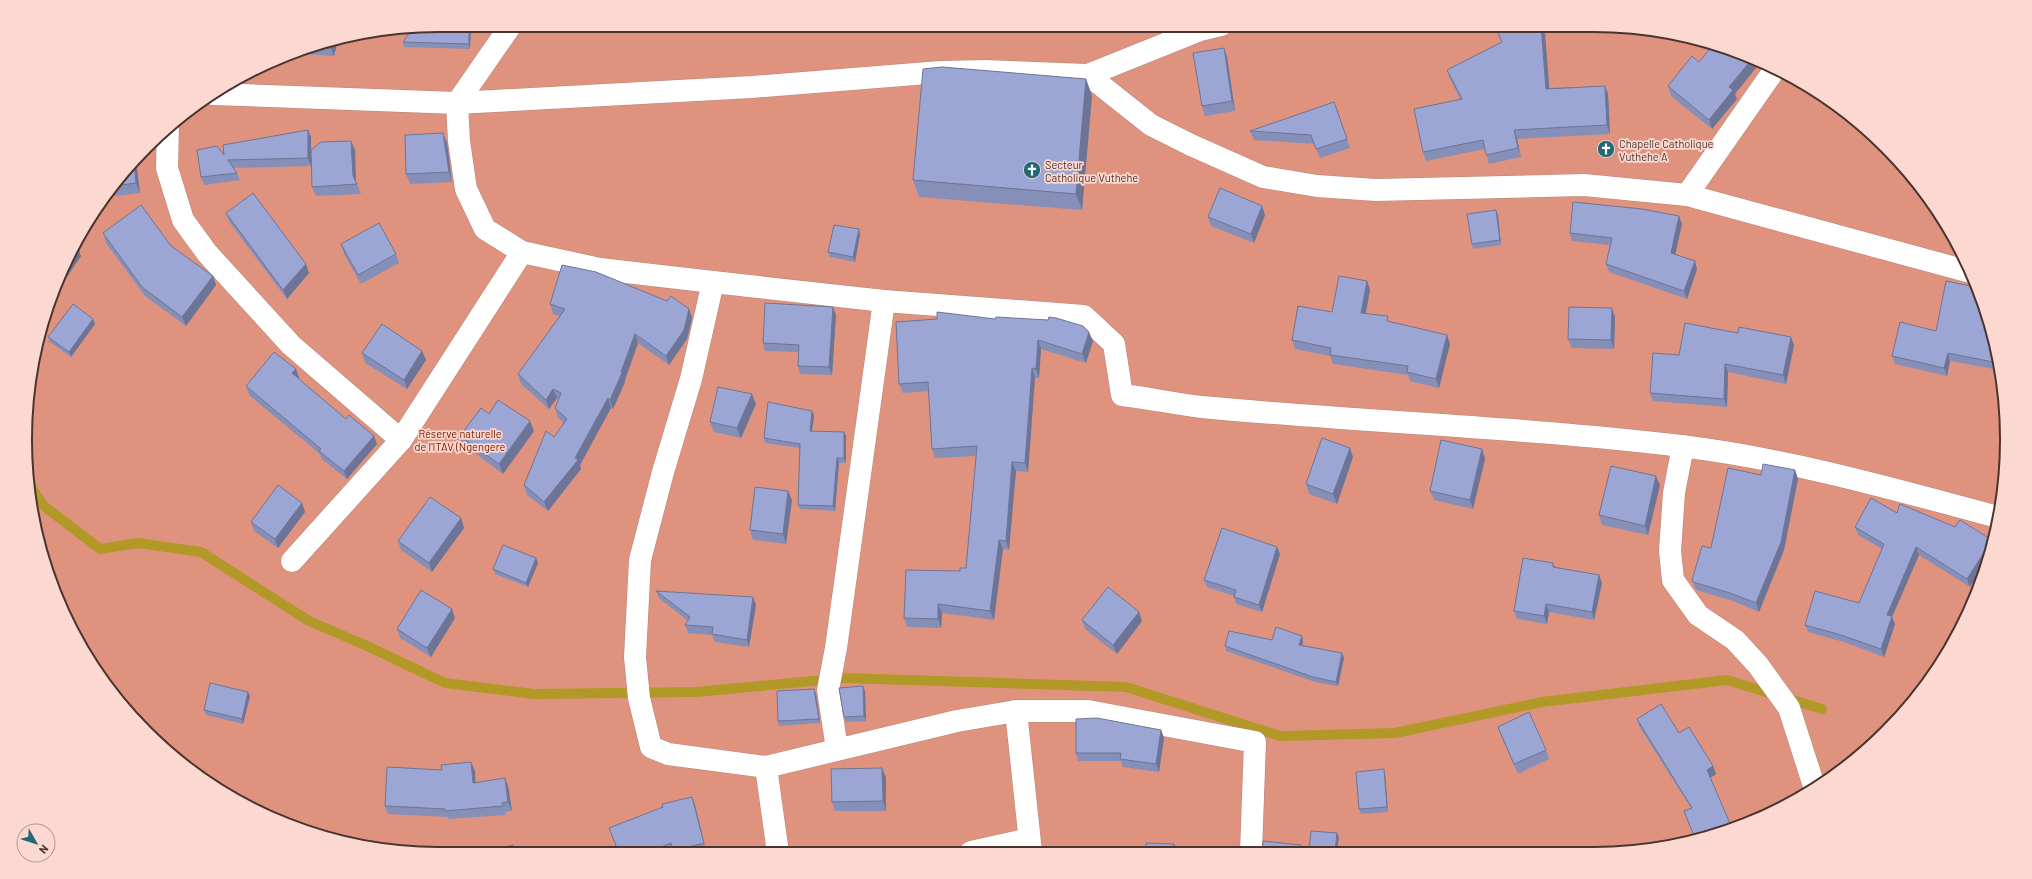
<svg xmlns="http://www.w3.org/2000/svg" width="2032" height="879" font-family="Barlow,sans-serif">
<rect width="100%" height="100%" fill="#ffc6b6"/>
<!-- green -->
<path fill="#df937f" d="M440 25H1593L1673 33 1726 47 1800 81 1866 128 1921 187 1964 256 1993 332 2006 413 2003 494 1985 573 1937 670 1866 751 1776 811 1700 840 1647 850 440 854 359 846 306 832 232 799 187 768 128 713 81 647 47 573 33 520 25 439 33 359 47 306 80 232 128 166 166 128 232 81 306 47 359 33Z"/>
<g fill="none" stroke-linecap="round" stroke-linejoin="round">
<!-- stream -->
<path stroke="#b29827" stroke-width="10" d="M29 484 44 506 100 549 138 543 201 552 309 621 365 645 445 683 534 694 696 692 845 678 1126 687 1280 736 1395 733 1542 702 1727 680 1822 709"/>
<defs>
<g id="minor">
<path d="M511 25 457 103 459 141 466 189 485 229 522 252 600 269 713 282 884 301 1084 316 1114 344 1122 395C1149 398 1175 404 1202 407 1361 422 1522 427 1681 446 1789 459 1893 489 1998 517"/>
<path d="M1088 75 1200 30 1221 25"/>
<path d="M213 94 457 103 752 87 940 72 986 71 1088 75 1151 125 1191 145 1263 177 1317 186 1376 190 1584 185 1687 195 1970 272"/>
<path d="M168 126 167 168 183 220 207 253 291 345 401 440"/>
<path d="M1687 195 1775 69"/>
<path d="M713 282 691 379 663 472 640 560 635 657 639 698 651 747 668 754 766 767 957 721 1016 711H1088L1255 742 1251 852"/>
<path d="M1683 446 1674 493 1670 551 1673 580 1698 615 1735 640 1758 665 1789 708 1814 786"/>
<path d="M292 561 401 440 522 252"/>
<path d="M1016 711 1031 852"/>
<path d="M837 749 828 690 836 648 884 301"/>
<path d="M766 767 778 853"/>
<path d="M971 852 1029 839"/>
</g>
</defs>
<!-- minor casing -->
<use href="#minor" stroke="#b88375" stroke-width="23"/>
<!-- minor -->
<use href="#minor" stroke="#fff" stroke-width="22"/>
</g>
<!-- wall -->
<g fill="#868fb7">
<path d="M471 25 470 49 404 47 403 42Z"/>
<path d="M1494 25H1528L1529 26 1545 34 1549 88 1605 86 1608 94 1610 134 1517 139 1521 157 1489 164 1485 149 1426 161 1423 152 1461 100 1450 79 1447 70 1502 42Z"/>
<path d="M338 39 334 56 305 54 303 48Z"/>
<path d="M1224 48 1227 57 1235 111 1205 116 1202 106Z"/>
<path d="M1086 79 1092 96 1082 210 919 197 913 180Z"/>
<path d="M1668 86 1735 94 1737 99 1712 129 1671 96Z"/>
<path d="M1334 102 1350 148 1320 158 1314 144 1254 140 1250 131Z"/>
<path d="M311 137V166L233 168 237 173 240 180 204 185 201 177 224 155Z"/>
<path d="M447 143 452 182 410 184 406 174Z"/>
<path d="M355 150 356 182 361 194 316 196 312 187Z"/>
<path d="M136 161 140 193 106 197 128 166Z"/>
<path d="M1262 206 1265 215 1254 243 1211 226 1208 217Z"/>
<path d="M226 213 309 273 287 299 230 223Z"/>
<path d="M1498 215 1501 245 1473 249 1472 244Z"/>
<path d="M1682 224 1675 254 1697 269 1687 299 1609 272 1606 264 1610 245 1572 241 1570 233Z"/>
<path d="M103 233 171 246 213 276 216 285 186 326 145 296 106 243Z"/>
<path d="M860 234 855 262 830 257 828 252Z"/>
<path d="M341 244 396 254 399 263 361 284 344 254Z"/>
<path d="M74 247 79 251 81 256 58 290 55 288Z"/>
<path d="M1367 281 1370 290 1366 313 1389 322 1447 335 1450 344 1439 388 1410 381 1408 375 1333 364 1330 356 1295 349 1292 340 1332 312Z"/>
<path d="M667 301 689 309 692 318 687 339 669 365 638 343 625 380V382L613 409 611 408 580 465 581 469 548 511 527 495 524 485 554 437 564 423 558 418 555 408 559 399 557 398 549 409 521 384 518 374 560 316 553 314 550 304Z"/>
<path d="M836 315 832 375 800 374 798 366V352L765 351 763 343Z"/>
<path d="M1615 317 1614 349 1572 348 1568 339Z"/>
<path d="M896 322 1093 341 1086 363 1041 349 1039 378H1035L1028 472 1016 471 1009 550 1003 549 994 620 942 613 941 628 907 627 904 618 960 571 966 568 976 456 935 458 932 449 929 391 903 393 899 384Z"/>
<path d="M95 324 71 357 50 342 48 337Z"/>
<path d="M1936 331 1993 332 1999 370 1950 361 1947 376 1895 364 1892 356Z"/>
<path d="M1794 345 1786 384 1728 372 1727 407 1653 401 1650 393 1679 355Z"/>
<path d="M422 351 426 360 407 389 365 363 362 353Z"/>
<path d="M296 369 299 378H298L346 419 377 444 347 479 322 459 320 454 249 395 246 386Z"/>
<path d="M756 404 741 438 714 432 710 422Z"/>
<path d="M812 411 814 416 812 431 844 432 846 436V463H839L835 511 800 509 798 505 800 448 765 443 764 438Z"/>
<path d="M489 414 534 431 503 474 464 445 460 436Z"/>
<path d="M1482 449 1485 459 1473 509 1434 500 1430 491Z"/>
<path d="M1353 457 1337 504 1309 494 1306 484Z"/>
<path d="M1795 470 1798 479 1784 550 1759 612 1733 601 1696 590 1692 580 1711 548 1761 475Z"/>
<path d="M1660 485 1648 535 1602 525 1599 515Z"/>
<path d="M792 500 786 544 753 540 750 530Z"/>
<path d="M302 503 305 512 278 548 254 531 251 522Z"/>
<path d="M1897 513 1955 527 1970 587 1919 555 1892 617 1895 624 1884 657 1844 642 1808 632 1805 625 1859 603 1882 549 1858 535 1855 527Z"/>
<path d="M464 528 432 572 401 550 398 541Z"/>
<path d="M1277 547 1280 554 1262 612 1236 604 1234 597V596L1207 587 1204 580Z"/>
<path d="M538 563 528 587 495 574 493 569Z"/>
<path d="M1553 563 1555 567 1599 575 1602 583 1594 620 1549 612 1547 624 1517 619 1514 611Z"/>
<path d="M656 591 756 605 749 647 715 642 712 635 688 633 685 625 688 621 659 598Z"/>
<path d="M455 618 431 657 400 638 397 629Z"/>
<path d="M1082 620 1142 621 1117 654 1085 629Z"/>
<path d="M1302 636 1303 641 1302 645 1342 653 1344 658 1338 686 1315 682 1226 651 1225 646 1272 640Z"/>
<path d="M865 691 866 721 846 722 844 717Z"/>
<path d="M816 694 820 723 779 726 778 721Z"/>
<path d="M250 696 243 724 206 715 204 710Z"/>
<path d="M1637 719 1679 733 1716 774 1711 777 1700 840 1696 841 1684 811 1691 808 1639 726Z"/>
<path d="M1498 727 1546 750 1549 759 1518 774 1501 736Z"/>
<path d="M1161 730 1164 738 1159 772 1123 767 1121 761H1078L1076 753Z"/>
<path d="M882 768 886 778V811H835L832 802Z"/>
<path d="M1384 769 1385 774 1388 812 1361 814 1359 809Z"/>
<path d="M442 770 475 771V782L508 786 512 811 505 812 506 815 448 819V817L388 814 385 806Z"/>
<path d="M692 797 695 805 706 851 698 853H674L673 851 668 853H619Z"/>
</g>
<!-- shaded-wall -->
<g fill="#6d7495">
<path d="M469 25H471L470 49 469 44Z"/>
<path d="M1541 26 1545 34 1550 97 1546 89Z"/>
<path d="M338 39 334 56 331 48 333 40Z"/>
<path d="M1224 48 1227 57 1235 111 1232 101Z"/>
<path d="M1752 59 1760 63 1735 94 1737 99 1712 129 1709 120 1729 87Z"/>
<path d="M1086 79 1092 96 1082 210 1076 194Z"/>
<path d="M1605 86 1608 94 1610 134 1607 125Z"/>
<path d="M308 130 311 137V166L308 158Z"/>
<path d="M1514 130 1517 139 1521 157 1518 148Z"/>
<path d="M443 133 447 143 452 182 449 172Z"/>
<path d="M351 141 355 150 356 185 353 176Z"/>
<path d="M135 159 136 161 140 193 136 183 134 160Z"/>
<path d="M1262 206 1265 215 1254 243 1251 234Z"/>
<path d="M1496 210 1498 215 1501 245 1500 240Z"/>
<path d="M1679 216 1682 224 1674 260 1671 253Z"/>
<path d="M859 229 860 234 855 262 853 257Z"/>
<path d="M79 251 81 256 58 290 57 285Z"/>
<path d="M1695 261 1697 269 1687 299 1684 291Z"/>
<path d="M306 264 309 273 287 299 283 290Z"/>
<path d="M213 276 216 285 186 326 182 317Z"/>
<path d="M1367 281 1370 290 1364 322 1361 313Z"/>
<path d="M833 307 836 315 832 375 829 367Z"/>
<path d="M1612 308 1615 317 1614 349 1611 340Z"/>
<path d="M689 309 692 318 687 339 669 365 666 356Z"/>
<path d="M93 319 95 324 71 357 69 352Z"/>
<path d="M1089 332 1093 341 1086 363 1082 354Z"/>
<path d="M635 334 638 343 625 380V382L613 409 610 400Z"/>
<path d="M1447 335 1450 344 1439 388 1436 379Z"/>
<path d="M1791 337 1794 345 1786 384 1783 375Z"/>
<path d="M1038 340 1041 349 1039 378 1036 369Z"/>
<path d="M422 351 426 360 407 389 404 380Z"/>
<path d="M1948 353 1950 361 1947 376 1944 368Z"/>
<path d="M1725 364 1728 372 1727 407 1724 399Z"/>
<path d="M1032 368 1035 378 1028 472 1025 463Z"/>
<path d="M296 369 299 378 295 382 292 373Z"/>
<path d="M553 389 557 398 549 409 546 400Z"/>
<path d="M752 394 756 404 741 438 737 428Z"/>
<path d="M608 398 611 408 580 465 581 469 548 511 544 502 575 458Z"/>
<path d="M812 411 814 416 811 436 810 431Z"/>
<path d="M530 421 534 431 503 474 499 464Z"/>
<path d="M844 432 846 436V463L844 458Z"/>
<path d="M374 436 377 444 347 479 344 471Z"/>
<path d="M1350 448 1353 457 1337 504 1333 494Z"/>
<path d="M1482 449 1485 459 1473 509 1470 500Z"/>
<path d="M837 458 839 463 835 511 833 506Z"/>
<path d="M1012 462 1016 471 1009 550 1006 541Z"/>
<path d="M1795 470 1798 479 1784 550 1759 612 1756 603Z"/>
<path d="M1656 476 1660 485 1648 535 1645 526Z"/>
<path d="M788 491 792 500 786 544 783 534Z"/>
<path d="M302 503 305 512 278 548 275 539Z"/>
<path d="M461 518 464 528 432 572 429 563Z"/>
<path d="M999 540 1003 549 994 620 990 611Z"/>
<path d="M1992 540 1988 558 1970 587 1967 579Z"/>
<path d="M1277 547 1280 554 1262 612 1259 605Z"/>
<path d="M1916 547 1919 555 1892 617 1895 624 1884 657 1881 649 1887 615Z"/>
<path d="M536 558 538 563 528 587 526 583Z"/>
<path d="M1599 575 1602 583 1594 620 1592 612Z"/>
<path d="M753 597 756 605 749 647 747 640Z"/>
<path d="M938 604 942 613 941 628 938 619Z"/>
<path d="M1546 604 1549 612 1547 624 1544 616Z"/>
<path d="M452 609 455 618 431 657 427 648Z"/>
<path d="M1139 612 1142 621 1117 654 1113 645Z"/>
<path d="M1302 636 1303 641 1301 650 1299 645Z"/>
<path d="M1342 653 1344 658 1338 686 1336 682Z"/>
<path d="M863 686 865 691 866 721 864 716Z"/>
<path d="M814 689 816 694 820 723 819 719Z"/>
<path d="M248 692 250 696 243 724 242 719Z"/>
<path d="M1161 730 1164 738 1159 772 1156 764Z"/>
<path d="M471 762 475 771 476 791 473 783Z"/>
<path d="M1713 766 1716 774 1710 778 1707 770Z"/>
<path d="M882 768 886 778V811L883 801Z"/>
<path d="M1384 769 1385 774 1388 812 1387 807Z"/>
<path d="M505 778 508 786 512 811 508 802Z"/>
<path d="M692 797 695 805 706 851 704 843Z"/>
<path d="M1337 833 1339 838 1337 851H1335Z"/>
<path d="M1174 844 1177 850V852H1174Z"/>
<path d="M1301 845 1303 849 1302 851H1300Z"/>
</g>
<!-- building -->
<g fill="#9ca6d5" stroke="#6d7495">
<path d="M440 25H469V44L403 42 413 28Z"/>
<path d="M1495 25H1528L1529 26H1541L1546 89 1605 86 1607 125 1514 130 1518 148 1486 155 1483 140 1423 152 1414 109 1462 99 1447 70 1502 42Z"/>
<path d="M333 40 331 48 307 47Z"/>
<path d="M1714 44 1726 47 1752 59 1729 87 1733 90 1709 120 1668 86 1692 56 1699 62Z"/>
<path d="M1224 48 1232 101 1202 106 1193 53Z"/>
<path d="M942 67 1086 79 1076 194 913 180 923 69Z"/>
<path d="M1334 102 1347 139 1316 149 1311 135 1250 131Z"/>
<path d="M308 130V158L228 160 237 173 201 177 197 150 217 146 224 155 223 145Z"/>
<path d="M443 133 449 172 406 174 405 135Z"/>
<path d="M351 141 353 176 357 184 312 187 311 150 321 142Z"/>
<path d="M134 160 136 183 114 186 128 166Z"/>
<path d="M1220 188 1262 206 1251 234 1208 217Z"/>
<path d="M253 193 306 264 283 290 226 213Z"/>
<path d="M1573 202 1642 209 1679 216 1671 253 1695 261 1684 291 1606 264 1612 238 1570 233Z"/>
<path d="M141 205 171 246 213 276 182 317 142 287 103 233Z"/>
<path d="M1496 210 1500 240 1472 244 1467 214Z"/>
<path d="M379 223 396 254 358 275 341 244Z"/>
<path d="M834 225 859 229 853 257 828 252Z"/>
<path d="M74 247 79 251 57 285Z"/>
<path d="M562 265 596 272 667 301 671 296 689 309 684 330 666 356 635 334 621 372 622 373 610 400 608 398 575 458 578 460 544 502 524 485 546 431 554 437 567 419 555 408 561 393 553 389 546 400 518 374 565 309 550 304Z"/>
<path d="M1339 276 1367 281 1361 313 1388 316 1387 321 1447 335 1436 379 1407 372 1408 366 1330 355 1331 348 1292 340 1298 306 1332 312Z"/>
<path d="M1946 281 1976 287 1993 332 1998 363 1948 353 1944 368 1892 356 1900 322 1936 331Z"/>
<path d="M765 303 833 307 829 367 798 366 799 345 763 343Z"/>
<path d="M73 304 93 319 69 352 48 337Z"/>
<path d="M1569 307 1612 308 1611 340 1568 339Z"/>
<path d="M937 312 995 319 996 317 1048 320 1049 317 1056 318 1083 326 1089 332 1082 354 1038 340 1036 369 1032 368 1025 463 1012 462 1006 541 999 540 990 611 938 604V619L904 618 906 570 960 571V568H966L977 446 932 449 928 382 899 384 896 322 937 319Z"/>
<path d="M1685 323 1738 333 1739 327 1791 337 1783 375 1725 364 1724 399 1650 393 1653 353 1679 355Z"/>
<path d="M382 324 422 351 404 380 362 353Z"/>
<path d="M274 352 296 369 292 373 346 419 349 415 374 436 344 471 319 451 321 449 246 386Z"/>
<path d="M718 387 752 394 737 428 710 422Z"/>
<path d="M498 400 530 421 499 464 460 436 481 408 489 414Z"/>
<path d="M768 402 812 411 810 431 844 432V458H837L833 506 798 505 800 444 764 438Z"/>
<path d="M1322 438 1350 448 1333 494 1306 484Z"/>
<path d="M1441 440 1482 449 1470 500 1430 491Z"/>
<path d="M1763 464 1795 470 1781 542 1756 603 1730 593 1693 582 1692 580 1702 546 1711 548 1728 468 1761 475Z"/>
<path d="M1611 466 1656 476 1645 526 1599 515Z"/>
<path d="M278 485 302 503 275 539 251 522Z"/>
<path d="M755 487 788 491 783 534 750 530Z"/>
<path d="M430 497 461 518 429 563 398 541Z"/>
<path d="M1871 498 1897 513 1900 504 1955 527 1960 520 1992 540 1967 579 1916 547 1887 615 1892 616 1881 649 1841 635 1805 625 1815 591 1859 603 1884 544 1855 527Z"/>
<path d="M1222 528 1277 547 1259 605 1234 597 1236 590 1204 580Z"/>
<path d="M503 545 536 558 526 583 493 569Z"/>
<path d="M1523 558 1553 563V567L1599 575 1592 612 1546 604 1544 616 1514 611Z"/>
<path d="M1108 587 1139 612 1113 645 1082 620Z"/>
<path d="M421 590 452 609 427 648 397 629Z"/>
<path d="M656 591 753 597 747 640 712 634 713 627 685 625 690 617Z"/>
<path d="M1276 627 1302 636 1299 645 1342 653 1336 682 1313 677 1225 646 1229 631 1272 640Z"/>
<path d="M210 683 248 692 242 719 204 710Z"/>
<path d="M863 686 864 716 844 717 839 688Z"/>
<path d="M814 689 819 719 778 721 777 691Z"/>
<path d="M1661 704 1679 733 1689 727 1713 766 1707 770 1732 828 1700 840 1696 841 1684 811 1692 808 1637 719Z"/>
<path d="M1529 712 1546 750 1514 764 1498 727Z"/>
<path d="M1097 718 1161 730 1156 764 1120 759 1121 753H1076V719Z"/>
<path d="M471 762 473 783 505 778 508 802 502 803 503 806 445 811V809L385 806 387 767 442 770 441 765Z"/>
<path d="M882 768 883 801 832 802 831 769Z"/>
<path d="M1384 769 1387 807 1359 809 1356 772Z"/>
<path d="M692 797 704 843 673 851 671 843 646 853H619L609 828 663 807 662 804Z"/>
<path d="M1311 831 1337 833 1335 851H1309Z"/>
<path d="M1263 841 1301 845 1300 851 1262 852Z"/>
<path d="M1146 843 1174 844V852H1146Z"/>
<path d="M513 845 515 854H479Z"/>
</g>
<!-- icons -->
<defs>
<symbol id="church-disc" viewBox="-11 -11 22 22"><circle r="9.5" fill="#226877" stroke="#fcd9d0"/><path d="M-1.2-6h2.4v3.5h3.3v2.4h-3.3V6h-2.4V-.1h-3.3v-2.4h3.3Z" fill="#fff"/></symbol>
</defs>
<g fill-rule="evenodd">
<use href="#church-disc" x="1596" y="139" width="20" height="20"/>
<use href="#church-disc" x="1022" y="160" width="20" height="20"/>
</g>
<g text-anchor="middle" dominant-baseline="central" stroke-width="3.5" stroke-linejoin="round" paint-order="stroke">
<!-- poi labels -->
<g font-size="11" fill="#4b342e" stroke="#fcd9d0" text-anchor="start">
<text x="1619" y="143">Chapelle Catholique<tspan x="1619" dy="13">Vuthehe A</tspan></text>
<text x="1045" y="164">Secteur<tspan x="1045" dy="13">Catholique Vuthehe</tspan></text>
</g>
<!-- park labels -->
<g font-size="11" fill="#711800" stroke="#fcd9d0">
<text x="460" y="433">Réserve naturelle<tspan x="460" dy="13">de l'ITAV (Ngengere</tspan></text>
</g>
</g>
<!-- crop -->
<path d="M0 0H2032V879H0ZM439 32H1593A407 407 0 0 1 2000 439V440A407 407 0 0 1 1593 847H439A407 407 0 0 1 32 440V439A407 407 0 0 1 439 32Z" fill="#fcd9d0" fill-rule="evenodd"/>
<path fill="none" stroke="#4b342e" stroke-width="2" d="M439 32H1593A407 407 0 0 1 2000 439V440A407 407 0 0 1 1593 847H439A407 407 0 0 1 32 440V439A407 407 0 0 1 439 32Z"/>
<!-- north arrow -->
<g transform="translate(36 843) rotate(129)"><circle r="19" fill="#fcd9d0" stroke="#b5978f"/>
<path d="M0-3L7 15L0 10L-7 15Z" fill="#226877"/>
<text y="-6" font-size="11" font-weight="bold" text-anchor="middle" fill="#4b342e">N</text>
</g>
</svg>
